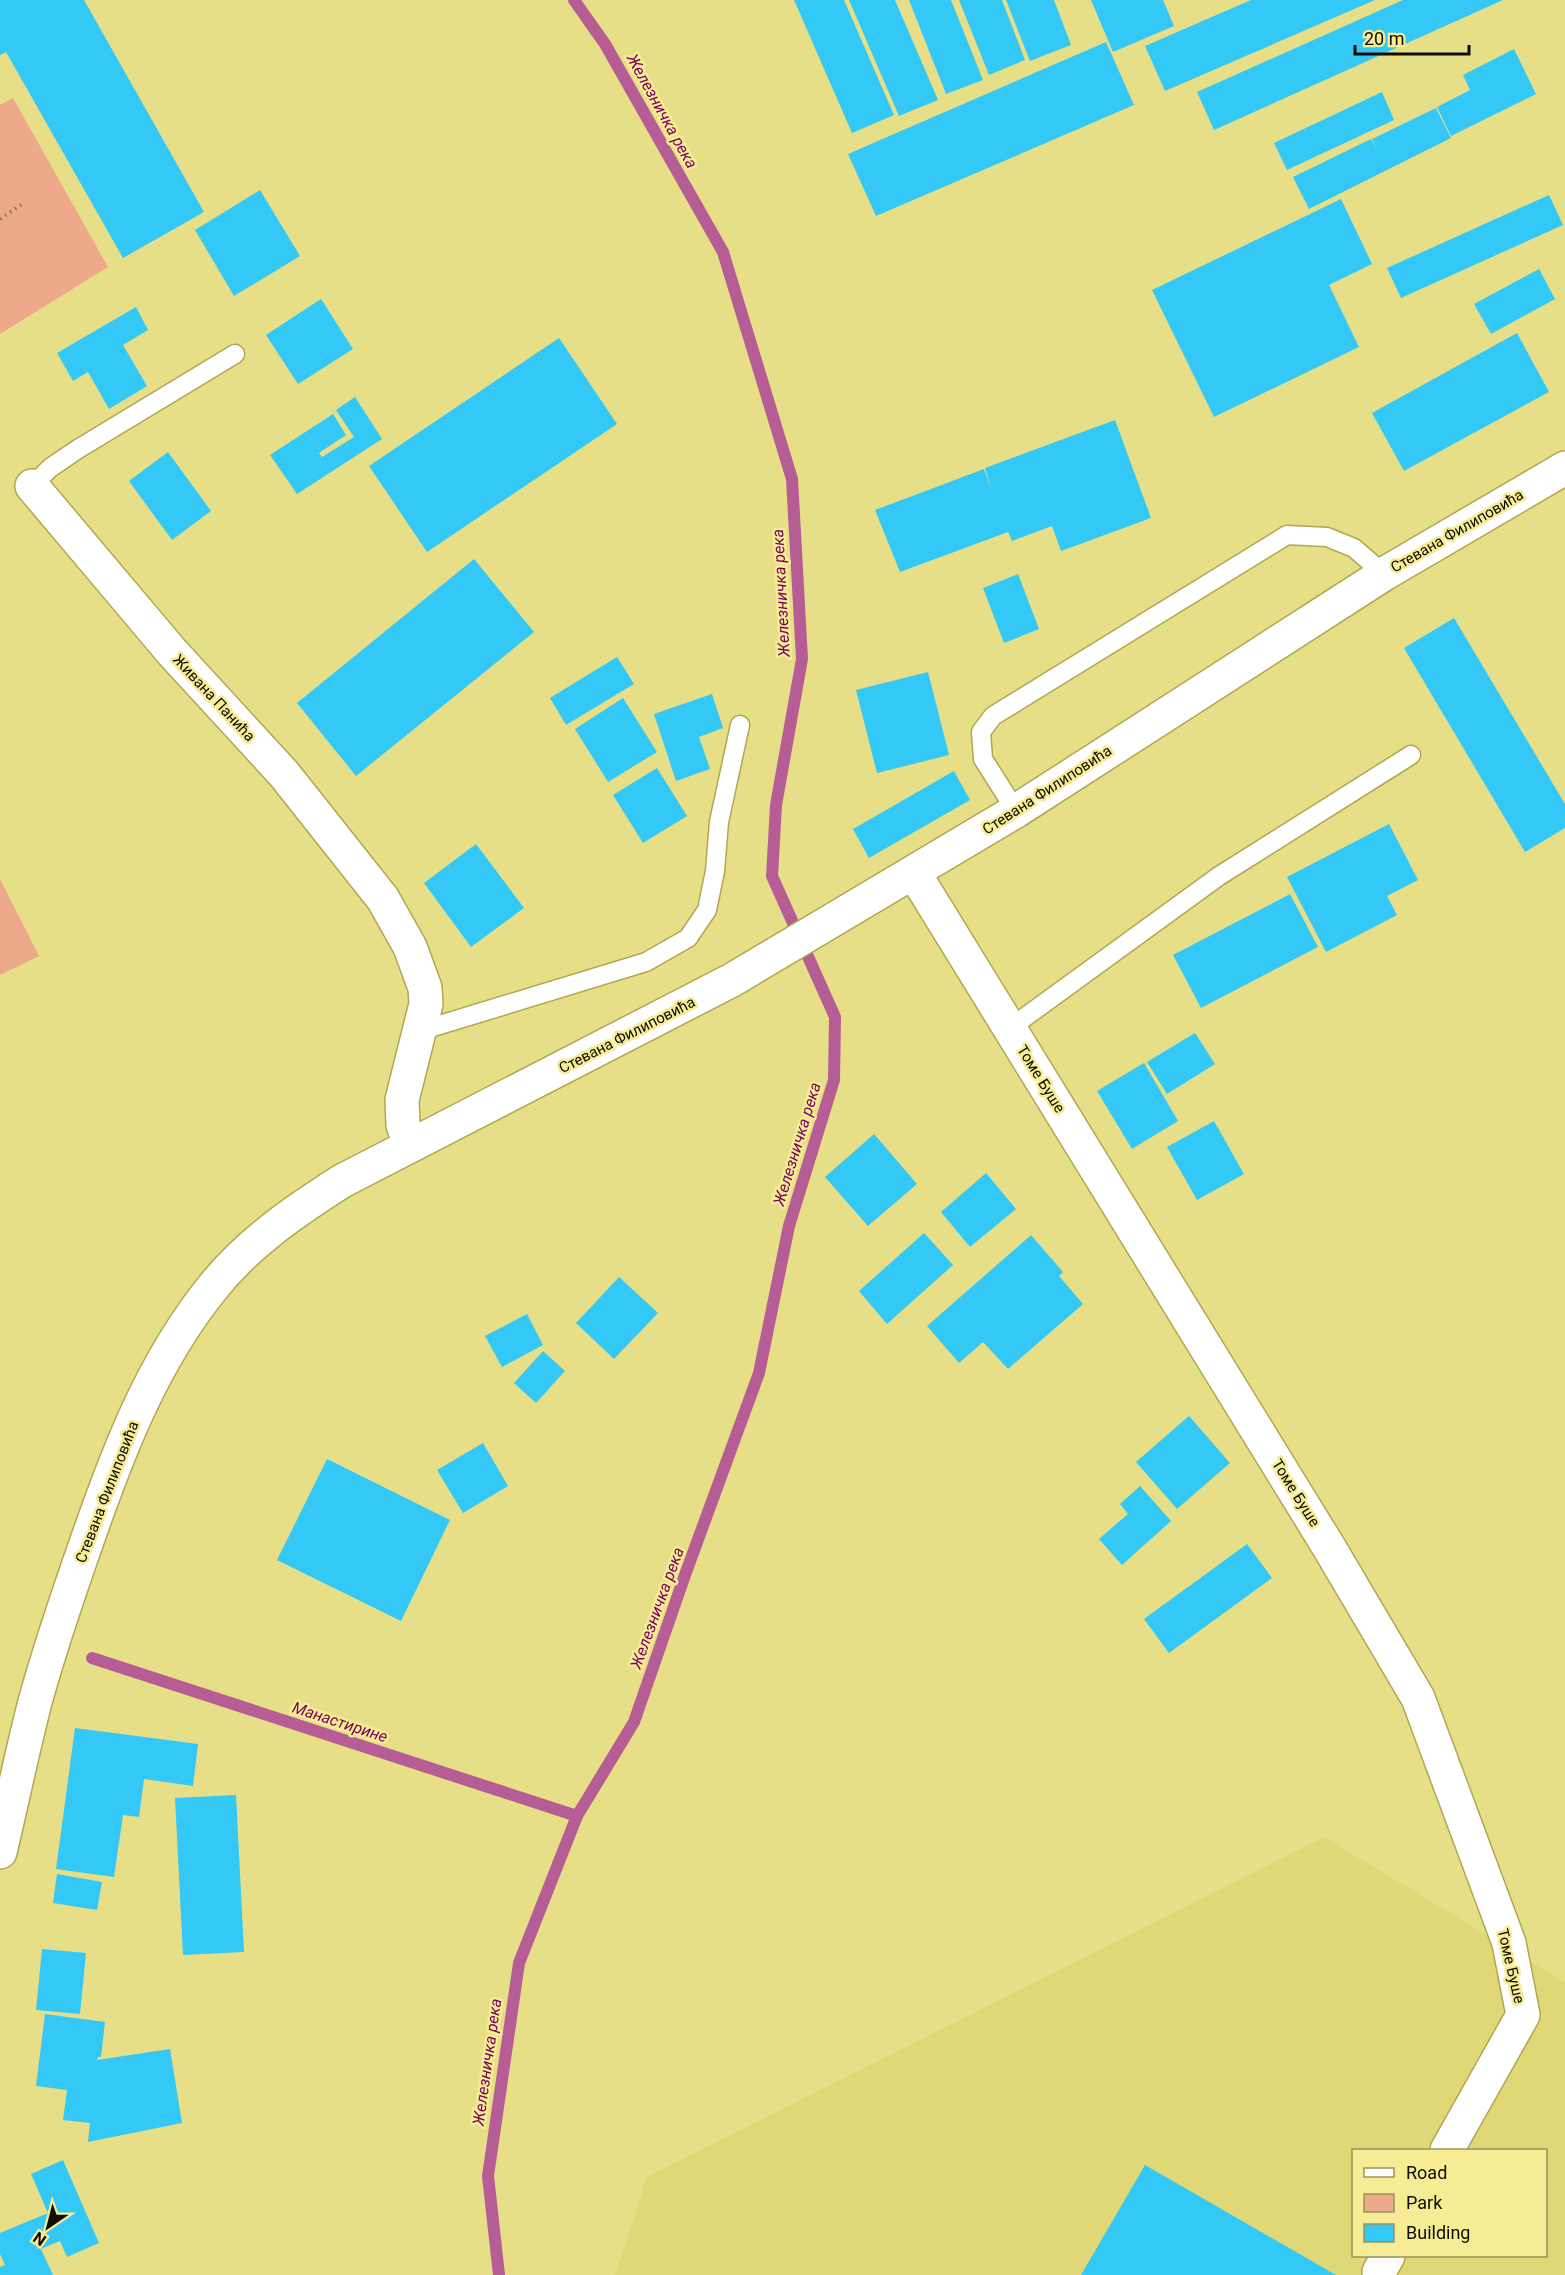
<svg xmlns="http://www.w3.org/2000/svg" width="1565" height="2275" font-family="Roboto,sans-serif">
<rect width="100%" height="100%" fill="#e7df88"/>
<!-- built -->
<path fill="#e0d777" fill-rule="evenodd" d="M1324 1837 1565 1982V2275H615L647 2177ZM1354 2150H1546V2256H1354Z"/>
<!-- green -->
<g fill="#eea98c">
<path d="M13 98 108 267 0 334V105Z"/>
<path d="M0 879 39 956 0 975Z"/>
</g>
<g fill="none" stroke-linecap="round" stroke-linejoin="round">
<!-- stream -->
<g stroke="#b75d95" stroke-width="12">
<path d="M92 1658 577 1816"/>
<path d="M499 2275 488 2176 519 1963 577 1816 634 1722 685 1575 759 1373 789 1226 834 1080 835 1017 772 876 776 805 802 659 792 479 723 252 605 44 574 0"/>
</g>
</g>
<!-- building -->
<g fill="#33c8f5">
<path d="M0 0H84L204 212 123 258 6 52 0 55Z"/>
<path d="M794 0H844L894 115 852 133Z"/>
<path d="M849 0H895L938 100 899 116Z"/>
<path d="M909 0H951L983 80 946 94Z"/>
<path d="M959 0H1002L1025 60 989 75Z"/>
<path d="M1006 0H1054L1071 45 1030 61Z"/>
<path d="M1091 0H1163L1174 26 1113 52Z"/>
<path d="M1251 0H1375L1165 91 1145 46Z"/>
<path d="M1403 0H1503L1214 130 1197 92Z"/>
<path d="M1106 42 1134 105 876 216 848 154Z"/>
<path d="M1514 49 1536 94 1451 136 1437 107 1470 90 1463 75Z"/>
<path d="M1382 92 1394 120 1287 170 1274 143Z"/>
<path d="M1436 108 1451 138 1309 209 1293 177 1371 139 1377 149 1372 139Z"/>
<path d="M260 190 300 256 234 296 195 230Z"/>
<path d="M1549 195 1563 225 1401 298 1387 268Z"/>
<path d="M1341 199 1372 264 1329 285 1359 347 1214 417 1152 290Z"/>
<path d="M1539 269 1555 299 1491 334 1474 304Z"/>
<path d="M321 299 353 349 298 384 266 335Z"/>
<path d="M136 307 148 330 123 345 147 386 109 409 88 372 73 381 57 353Z"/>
<path d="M1517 333 1549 392 1404 471 1372 413Z"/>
<path d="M559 338 617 424 427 552 369 466Z"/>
<path d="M355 397 382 439 297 494 270 455 333 414 346 435 319 453 322 457 354 437 336 410Z"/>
<path d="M1115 420 1151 518 1061 551 1052 526 1012 541 1008 532 900 572 875 510 984 469 992 491 985 468Z"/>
<path d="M168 452 211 511 172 540 129 481Z"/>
<path d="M474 559 534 632 356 776 297 703Z"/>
<path d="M1018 574 1039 629 1004 643 983 588Z"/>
<path d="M1454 618 1565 804V828L1525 852 1404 648Z"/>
<path d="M617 657 634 684 566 725 550 698Z"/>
<path d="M928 672 949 755 877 773 856 690Z"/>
<path d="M712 694 723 728 699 737 710 769 676 781 654 714Z"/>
<path d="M623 698 657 752 608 782 575 729Z"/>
<path d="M657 768 687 816 643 843 613 795Z"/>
<path d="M954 771 970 800 869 858 853 829Z"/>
<path d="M1389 824 1418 880 1387 896 1397 915 1326 952 1287 877Z"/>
<path d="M476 844 524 908 471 947 424 883Z"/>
<path d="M1290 894 1318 947 1201 1008 1173 955Z"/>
<path d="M1195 1033 1215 1064 1167 1094 1147 1062Z"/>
<path d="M1144 1063 1178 1121 1132 1149 1097 1091Z"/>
<path d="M1214 1121 1244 1174 1197 1200 1167 1147Z"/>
<path d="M874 1134 917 1184 868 1226 825 1177Z"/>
<path d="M986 1173 1016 1209 970 1247 941 1212Z"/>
<path d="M924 1233 953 1265 887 1324 859 1291Z"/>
<path d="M1031 1235 1063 1272 1059 1276 1083 1304 1008 1369 983 1342 959 1363 927 1326Z"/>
<path d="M619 1277 658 1313 614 1359 576 1323Z"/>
<path d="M527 1314 543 1345 502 1367 485 1336Z"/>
<path d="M543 1351 565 1371 536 1403 514 1383Z"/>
<path d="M1189 1416 1230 1463 1177 1509 1136 1462Z"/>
<path d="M483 1443 508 1486 463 1513 437 1470Z"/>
<path d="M327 1459 450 1520 401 1621 277 1560Z"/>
<path d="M1140 1486 1171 1521 1122 1565 1099 1539 1128 1514 1120 1504Z"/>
<path d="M1247 1544 1272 1578 1169 1653 1144 1619Z"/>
<path d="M75 1728 198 1744 193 1786 144 1779 139 1817 123 1815 114 1877 56 1869Z"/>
<path d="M236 1795 244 1952 183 1955 175 1798Z"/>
<path d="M57 1874 102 1882 97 1910 53 1903Z"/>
<path d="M42 1949 86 1953 80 2014 36 2010Z"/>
<path d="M45 2014 105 2022 101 2057H98L97 2060 170 2049 182 2123 88 2142 90 2123 63 2120 67 2090 36 2086Z"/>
<path d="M63 2160 99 2243 67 2257 60 2241 41 2249 53 2275H0V2267L5 2265 0 2254V2233L48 2213 31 2174Z"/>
<path d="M1145 2165 1336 2275H1081Z"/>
</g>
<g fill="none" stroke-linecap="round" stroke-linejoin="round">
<defs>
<g id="lane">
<path d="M32 486 50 468 78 449 235 354"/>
<path d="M1016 811 983 759 981 732 993 716 1287 535 1327 537 1354 548 1384 574"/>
<path d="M1010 1028 1219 876 1411 755"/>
<path d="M420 1031 646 962 688 938 707 910 715 871 719 822 740 725"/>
</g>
<g id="street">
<path d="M32 486 172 652 284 774 383 899 410 947 425 988 426 1004 402 1100 403 1125 410 1145"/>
<path d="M914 873 1330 1549 1418 1698 1509 1943 1523 2015 1447 2150"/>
<path d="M1379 2272 1388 2256"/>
</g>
<path id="secondary" d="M0 1852C12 1802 22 1752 35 1702 50 1647 69 1592 88 1538 119 1449 153 1361 213 1287 248 1243 295 1211 342 1181L732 980 1016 811 1384 574 1565 468"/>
</defs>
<!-- lane casing -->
<use href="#lane" stroke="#b0a751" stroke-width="21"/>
<!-- street casing -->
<use href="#street" stroke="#b0a751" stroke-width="36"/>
<!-- secondary casing -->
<use href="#secondary" stroke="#b0a751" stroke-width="36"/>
<!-- path -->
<path stroke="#857f4a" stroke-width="4" stroke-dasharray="1.5 4.5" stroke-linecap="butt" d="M0 219 24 203"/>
<!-- lane -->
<use href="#lane" stroke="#fff" stroke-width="18"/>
<!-- street -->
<use href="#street" stroke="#fff" stroke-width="33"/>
<!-- secondary -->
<use href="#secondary" stroke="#fff" stroke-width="33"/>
</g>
<g text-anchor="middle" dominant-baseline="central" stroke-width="5" stroke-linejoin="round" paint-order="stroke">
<!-- street labels -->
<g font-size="15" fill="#100c00" stroke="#f5ec95">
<text transform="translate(1457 531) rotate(-30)">Стевана Филиповића</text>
<text transform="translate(214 698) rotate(47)">Живана Панића</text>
<text transform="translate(1047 790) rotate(-33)">Стевана Филиповића</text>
<text transform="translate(627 1035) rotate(-27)">Стевана Филиповића</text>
<text transform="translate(1041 1079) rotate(58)">Томе Буше</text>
<text transform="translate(107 1492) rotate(-69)">Стевана Филиповића</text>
<text transform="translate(1296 1493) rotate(58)">Томе Буше</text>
<text transform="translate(1511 1966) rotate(77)">Томе Буше</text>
</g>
<!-- water labels -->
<g font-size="16" font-style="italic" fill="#780059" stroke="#f5ec95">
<text transform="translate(662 111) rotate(61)">Железничка река</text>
<text transform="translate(781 593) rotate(-93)">Железничка река</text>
<text transform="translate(797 1144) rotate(-73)">Железничка река</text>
<text transform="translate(657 1608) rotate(-70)">Железничка река</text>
<text transform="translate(340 1722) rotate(18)">Манастирине</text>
<text transform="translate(487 2062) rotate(-82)">Железничка река</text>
</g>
</g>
<!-- legend -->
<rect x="1352" y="2149" width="195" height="108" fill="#f5ec95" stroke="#999259" stroke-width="1.5"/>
<rect x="1364" y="2168" width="30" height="9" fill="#ffffff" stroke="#999259" stroke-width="1.5"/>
<text x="1406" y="2179" font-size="18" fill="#100c00">Road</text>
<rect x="1364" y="2194" width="30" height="18" fill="#eea98c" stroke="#999259" stroke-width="1.5"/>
<text x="1406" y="2209" font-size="18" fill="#100c00">Park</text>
<rect x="1364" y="2224" width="30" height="18" fill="#33c8f5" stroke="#999259" stroke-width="1.5"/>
<text x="1406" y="2239" font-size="18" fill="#100c00">Building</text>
<!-- north arrow -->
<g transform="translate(48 2227) rotate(215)" stroke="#f5ec95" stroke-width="4.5" paint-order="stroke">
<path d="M0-4.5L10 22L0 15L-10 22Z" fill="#100c00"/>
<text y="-9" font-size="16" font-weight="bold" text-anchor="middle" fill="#100c00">N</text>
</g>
<!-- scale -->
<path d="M1355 45v9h114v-9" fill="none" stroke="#100c00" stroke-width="3"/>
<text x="1364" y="45" font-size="18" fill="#100c00" stroke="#f5ec95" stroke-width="4.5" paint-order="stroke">20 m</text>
</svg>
